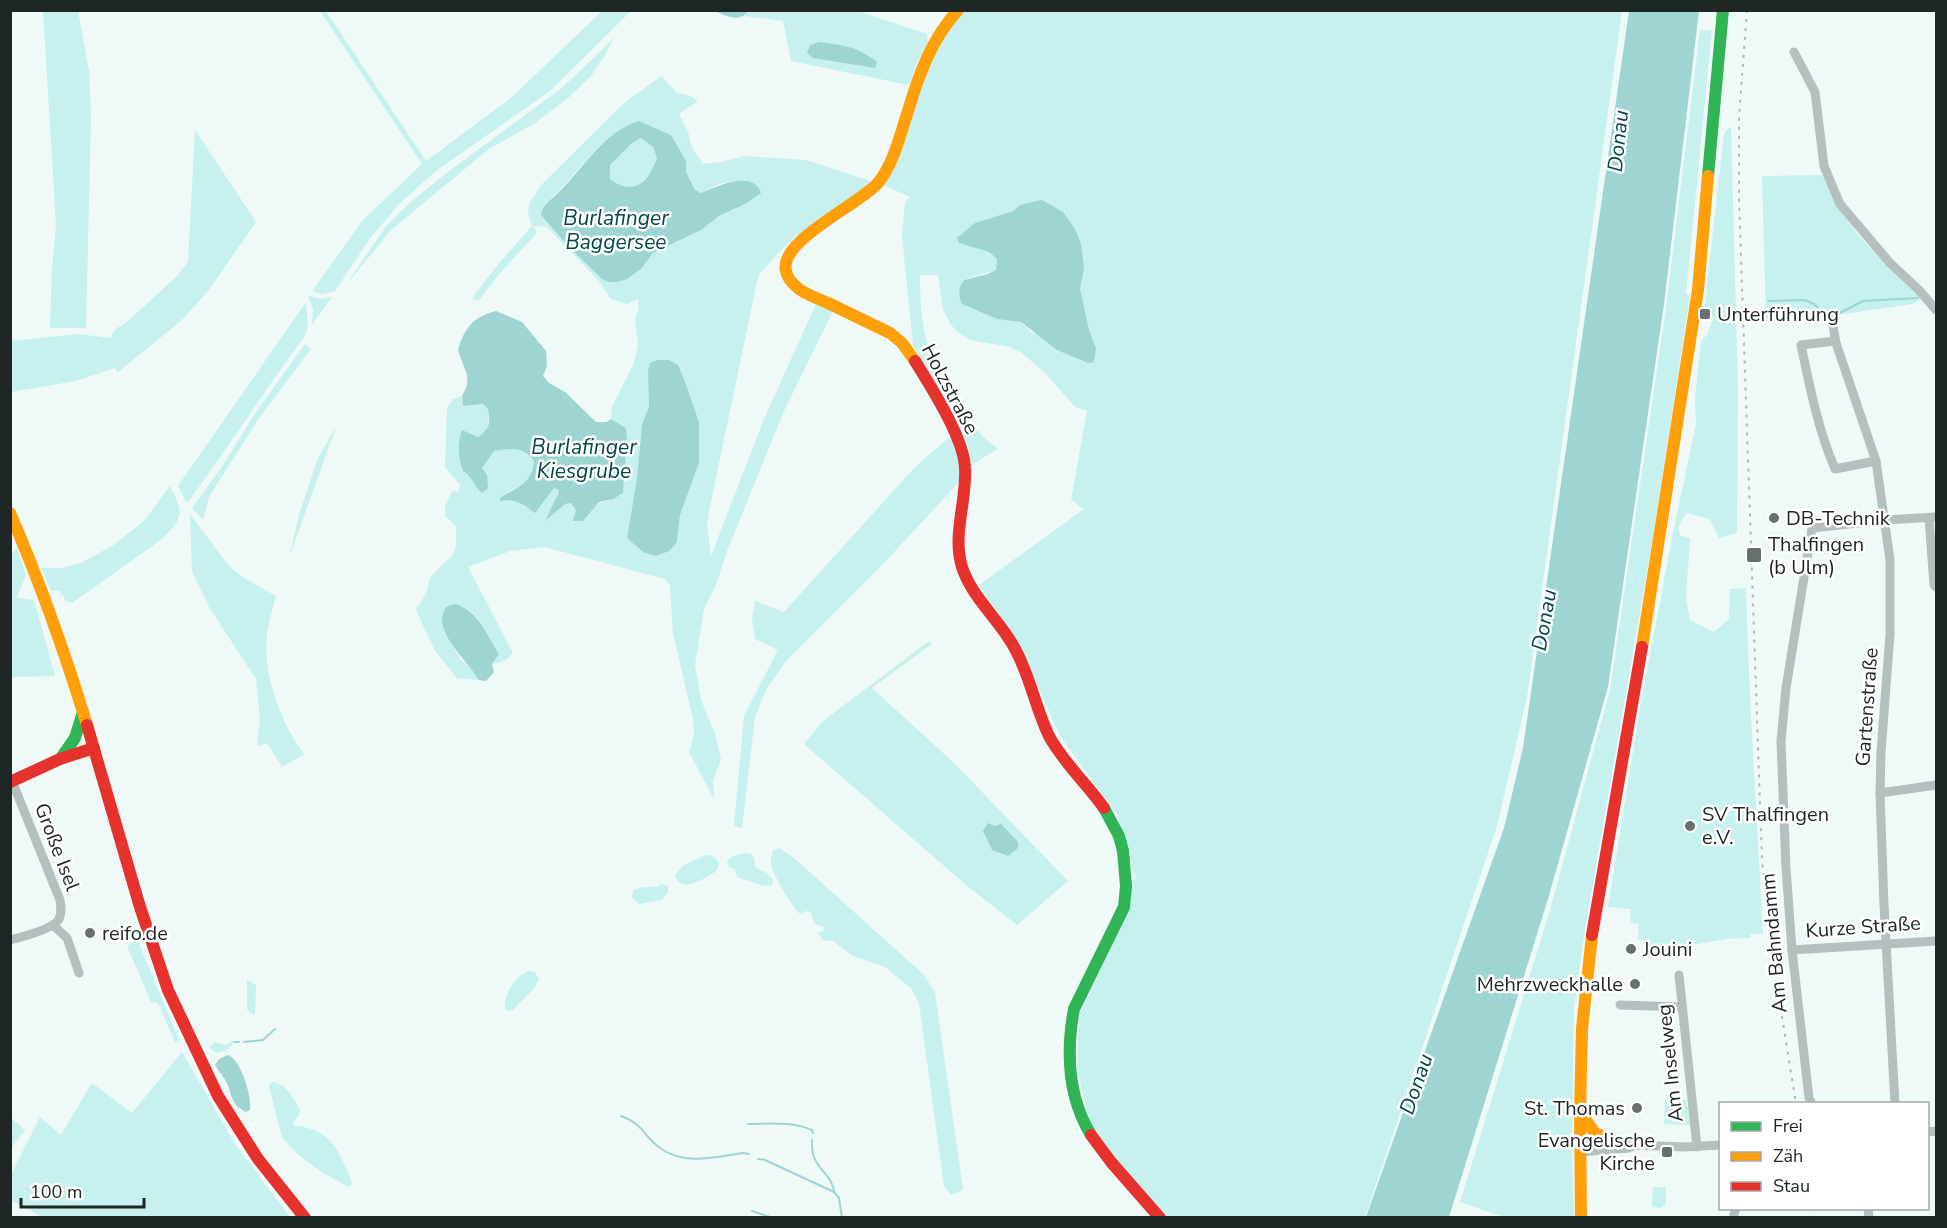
<svg xmlns="http://www.w3.org/2000/svg" width="1947" height="1228" font-family="'Nunito Sans',sans-serif">
<rect width="100%" height="100%" fill="#eef9f8"/>
<!-- green -->
<g fill="#c6f1ef" fill-rule="evenodd">
<path d="M748 10 858 11 927 34 928 43 917 62 909 85 791 61 783 21 745 16Z"/>
<path d="M43 11H78L89 71 91 116 86 328H50L52 269 56 225Z"/>
<path d="M320 11H326L426 161 512 97 602 11H631L550 91 436 171 400 203 371 237 335 291 322 294 312 291 363 220 422 164Z"/>
<path d="M963 11H1622L1527 697 1497 826 1365 1217 1355 1216 1354 1218 1166 1217 1093 1133 1077 1070 1079 1016 1119 930 1135 876 1118 816 1060 736 1017 640 979 585 1084 509 1071 500 1087 411 1075 407 1046 374 1022 353 1010 347 970 340 959 333 951 325 943 310 938 275H920C920 330 927 359 958 405 969 422 981 437 998 449L971 465 968 448 913 345 902 236 905 202 910 197 883 185 936 45ZM1020 205 1084 268 1079 289 1089 330 1096 348 1032 333 1021 322 997 319 962 304 963 280 996 270 997 259 989 252 960 243 975 223 1013 211Z"/>
<path d="M1700 30H1712L1686 294 1690 295 1652 543 1584 935 1574 1009 1572 1146 1574 1217H1504L1460 1202 1550 910 1610 690 1666 308Z"/>
<path d="M614 38 605 55 591 76 568 98 535 123 489 149 391 230 345 286 387 225 413 200 449 171 562 88Z"/>
<path d="M661 76 677 93 690 96 698 101 679 114 688 132 692 148 703 164 721 162 744 156 806 160 870 181 861 192 793 238 760 273 757 282 709 511 707 524 711 556 764 419 816 304 833 311 784 411 727 551 717 582 704 609 695 665 701 700 715 734 721 760 713 780 714 799 689 752 694 735 693 719 673 633 670 585 665 579 545 547 510 551 468 567 513 653 506 660 492 664 499 654C486 634 476 599 446 607L444 632 461 660 473 670 479 680 457 678 435 651 416 610C419 603 426 597 427 590 429 585 428 581 431 577 451 552 458 563 456 526L445 516V506L452 491 458 492 460 485 445 467 447 408 453 399 462 396 464 406 483 404 488 409 489 428 478 437 472 435 469 474 474 485 485 461 494 450C511 448 524 446 534 461 531 490 512 484 500 500 514 498 524 504 535 512L554 488 559 490 555 502 546 519 565 504 571 503 576 510 613 499 627 438 626 428 611 419 612 407 634 363 638 344 635 319 639 308 638 299 627 304 611 299 599 281 547 227 533 226 537 233 500 273 478 301 472 298 500 262 532 226 528 214 529 204 542 184 623 104ZM639 121 671 135 685 161 686 172 695 190 701 193 720 184 733 181 752 182 745 204 719 216 701 230 653 253 641 269 627 279 618 282 583 258 567 245 544 205C573 181 601 132 639 121ZM669 360 678 365 699 422V463L680 515 677 542 643 552 627 538 637 478 642 424 649 407 648 370Z"/>
<path d="M1731 126 1738 390 1737 533 1719 538 1710 519 1686 513 1678 528 1681 536 1690 538 1686 598 1690 620 1714 632 1729 619 1730 589 1746 588C1749 704 1757 819 1763 934H1750L1751 938 1727 939 1685 946 1648 945 1643 940H1638L1639 924 1630 923 1631 909 1608 907 1641 702 1673 533 1696 424 1695 398 1701 341 1707 335 1714 317 1704 312 1724 133Z"/>
<path d="M195 130 256 222 208 291 182 320 118 372 115 368 76 381 11 392V341L78 334 111 338 114 330 127 322 176 277 188 262Z"/>
<path d="M641 138 653 147 657 158C654 165 650 175 645 180 634 191 620 187 610 179V165L632 143Z"/>
<path d="M1824 175C1828 185 1832 196 1837 205 1859 241 1892 270 1923 297L1913 304 1844 314 1766 320 1762 176Z"/>
<path d="M308 295 320 299 332 297 312 325 313 309Z"/>
<path d="M306 302 308 327 304 337C264 391 228 448 188 502H186L178 486Z"/>
<path d="M305 344 311 349 259 418 209 497 203 520 192 508 221 468 254 415Z"/>
<path d="M336 427 289 558 300 511 318 458Z"/>
<path d="M951 436 961 463 960 481 883 564 786 661 766 690 755 717 742 828 734 826 744 716 778 650 755 639 752 618 755 601 784 612 915 467Z"/>
<path d="M170 486C184 514 184 516 162 539L72 603 66 601 60 591H51L41 568H61L81 563 112 546 144 521Z"/>
<path d="M190 514 229 566 244 578 276 596C273 609 268 623 267 636 262 674 282 725 304 754L282 767 267 743 257 746 260 718 256 679 209 607 192 571Z"/>
<path d="M17 549 26 574 17 598 34 600 55 676 11 677V554Z"/>
<path d="M929 641 932 644 872 688 953 762 1068 881 1017 925 966 885 804 744 823 721Z"/>
<path d="M779 848 794 858 923 974 935 992 963 1190 951 1195 944 1186 919 1003 911 988 885 967 853 956 833 941H824L818 933 823 931 824 927 815 924 811 913 806 911 800 914C791 905 775 878 771 865 770 861 772 855 773 850Z"/>
<path d="M748 853 753 855 756 868 767 873 773 880 772 885 764 886 737 877 735 869 729 867 727 863C730 854 740 854 748 853Z"/>
<path d="M706 855C712 855 715 857 719 863L717 870C707 878 679 895 675 875L684 865Z"/>
<path d="M661 884 668 886V893L661 900 639 904 632 898 633 891C645 884 653 890 661 884Z"/>
<path d="M137 939 179 1040 175 1042 158 1003 151 1002 127 946Z"/>
<path d="M529 971 535 972 539 979 535 987 513 1010 509 1011 505 1009C504 993 514 977 529 971Z"/>
<path d="M247 980 256 985 255 1014 250 1013 247 1009Z"/>
<path d="M232 1041 234 1042C229 1050 223 1053 214 1052L209 1047 215 1042 226 1045Z"/>
<path d="M182 1052 235 1144 290 1217H42L11 1200V1175L40 1117 61 1135 92 1083 132 1113Z"/>
<path d="M272 1082C287 1084 292 1097 300 1109L299 1115 293 1123 294 1126C331 1128 339 1151 352 1182L349 1187C325 1175 298 1158 282 1137L269 1086Z"/>
<path d="M1665 1099 1687 1100 1690 1125 1664 1124Z"/>
<path d="M11 1118 25 1130 11 1148Z"/>
<path d="M1653 1187H1666V1204L1661 1208 1652 1207Z"/>
</g>
<!-- water -->
<g fill="#9ed5d2" fill-rule="evenodd">
<path d="M715 11H748C740 23 726 16 715 11Z"/>
<path d="M1629 11H1699L1664 304 1608 687 1548 899 1449 1217H1366L1504 828 1523 748Z"/>
<path d="M819 42C843 45 858 47 877 62L875 68 813 58 807 53 810 45Z"/>
<path d="M639 121 671 135 686 161V172L695 190 701 193C716 187 753 169 761 193L745 204 719 216 701 230 653 253 641 269 627 279 618 282H609L602 279 567 245 541 215C544 202 549 202 558 193 583 169 604 131 639 121ZM641 138 653 147 657 158C654 165 650 175 645 180 634 191 620 187 610 179V165L632 143Z"/>
<path d="M1042 200 1063 212 1075 229 1081 244 1084 268 1080 289 1089 330 1096 348 1094 362 1088 363 1057 350 1021 322 997 319 962 304C958 294 958 289 964 280L988 274 996 270 997 259 989 252 959 243 957 238 975 223 1013 211 1020 205Z"/>
<path d="M496 311 522 322 546 351 547 366 543 376 549 383 565 392 596 422H606L611 419 626 428 627 438 623 493 613 499 599 502 583 521H573L576 510 571 503 565 504 545 521 558 494 559 490 554 488 535 513C524 504 514 498 500 501V498C517 487 532 484 534 461 524 446 510 448 494 451L482 468 487 475 488 488 482 493C474 486 471 475 463 471 458 456 457 445 462 430L478 437C491 427 490 424 488 409L483 404 463 406 462 396C474 377 463 369 458 350 465 327 473 317 496 311Z"/>
<path d="M658 360H669L678 365 685 382 699 422V463L680 515 677 542 669 551 656 556 643 552 627 538 637 478 642 424 649 407 648 370 650 363Z"/>
<path d="M455 604C479 611 487 635 499 654L492 664 494 672 486 681 479 680C468 660 430 631 446 607Z"/>
<path d="M988 823 995 826 1001 824 1018 842V848L1008 856 992 850 983 831Z"/>
<path d="M228 1055C241 1060 252 1096 250 1110L246 1112C228 1103 233 1091 224 1078 221 1074 218 1070 215 1065L219 1059Z"/>
</g>
<g fill="none" stroke-linecap="round" stroke-linejoin="round">
<!-- stream -->
<g stroke="#9ed5d2" stroke-width="2">
<path d="M1768 301 1805 300 1814 304 1826 316H1834L1863 301 1918 298"/>
<path d="M234 1042H239"/>
<path d="M244 1042 263 1040 275 1029"/>
<path d="M621 1116C645 1125 643 1136 660 1148 685 1166 715 1157 743 1153L749 1154"/>
<path d="M748 1124C769 1124 792 1121 812 1130L813 1133"/>
<path d="M812 1140C812 1144 812 1150 813 1154 816 1168 834 1178 834 1192"/>
<path d="M758 1159 765 1160 834 1192 839 1198 842 1218"/>
<path d="M752 1211 770 1217H788"/>
</g>
<!-- street -->
<g stroke="#b5bfbf" stroke-width="9">
<path d="M1794 52 1815 92 1824 166 1840 204 1890 263 1919 290 1936 310"/>
<path d="M1832 320 1836 343 1876 461 1890 560V634L1881 752 1880 793 1884 905 1895 1104"/>
<path d="M1835 341 1801 345C1810 388 1818 429 1835 469L1876 461"/>
<path d="M1929 518 1934 585 1936 587"/>
<path d="M1880 793 1936 785"/>
<path d="M54 926 67 938 79 973"/>
<path d="M10 940C22 937 54 929 59 919 62 913 61 907 60 900L12 781"/>
<path d="M1792 950 1936 941"/>
<path d="M1679 975 1697 1147"/>
<path d="M1620 1005 1682 1007"/>
<path d="M1812 1104 1809 1098 1792 950 1786 868 1781 741 1786 688 1812 528 1885 520 1936 517"/>
<path d="M1928 1132 1936 1131"/>
<path d="M1580 1139C1598 1139 1619 1136 1635 1145"/>
<path d="M1581 1152 1629 1148 1635 1145 1684 1147 1720 1145"/>
<path d="M1868 1208 1869 1218"/>
<path d="M1733 1218 1736 1208"/>
</g>
<!-- fast -->
<g stroke="#30b455" stroke-width="12">
<path d="M1708 176 1723 10"/>
<path d="M61 758 75 738 83 712"/>
<path d="M1091 1135C1068 1097 1066 1052 1074 1009L1124 907 1126 886 1123 851 1119 836 1104 808"/>
</g>
<!-- slow -->
<g stroke="#ff9f0a" stroke-width="12">
<path d="M915 361 902 343 890 333C869 323 849 313 828 303 819 299 807 295 799 289 794 285 787 278 786 271 778 241 860 204 878 183 894 163 900 135 908 111 919 74 931 40 958 10"/>
<path d="M10 513C40 582 65 653 87 725"/>
<path d="M1642 647 1698 290 1708 176"/>
<path d="M1580 1112 1595 1133 1609 1139"/>
<path d="M1581 1218 1580 1112 1582 1029 1592 935"/>
</g>
<!-- jam -->
<g stroke="#e5322d" stroke-width="12">
<path d="M915 361C931 387 964 438 965 468 967 501 952 535 962 567 972 598 999 619 1014 647 1030 675 1035 707 1049 736 1063 762 1086 783 1104 808"/>
<path d="M87 725 140 907 168 990 218 1096 258 1159 305 1218"/>
<path d="M10 782 60 759 94 748"/>
<path d="M1592 935 1642 647"/>
<path d="M1091 1135 1111 1162 1160 1218"/>
</g>
<!-- rail -->
<g stroke="#aeb8b7" stroke-width="2" stroke-dasharray="3 6" stroke-linecap="butt">
<path d="M1747 10 1739 117V200L1762 861 1776 979 1796 1104"/>
<path d="M1814 1208 1815 1218"/>
</g>
</g>
<!-- markers -->
<g fill="#676f6f" stroke="#fff" stroke-width="2">
<rect x="1699" y="308" width="12" height="12" rx="3"/>
<circle cx="1774" cy="518" r="6"/>
<rect x="1746" y="547" width="16" height="16" rx="3"/>
<circle cx="1690" cy="826" r="6"/>
<circle cx="90" cy="933" r="6"/>
<circle cx="1631" cy="949" r="6"/>
<circle cx="1635" cy="984" r="6"/>
<circle cx="1637" cy="1108" r="6"/>
<rect x="1661" y="1146" width="12" height="12" rx="3"/>
</g>
<g text-anchor="middle" dominant-baseline="central" stroke-width="5" stroke-linejoin="round" paint-order="stroke">
<!-- poi labels -->
<g font-size="20" fill="#1e2525" stroke="#fff" text-anchor="start">
<text x="1717" y="314">Unterführung</text>
<text x="1786" y="518">DB-Technik</text>
<text x="1768" y="544">Thalfingen<tspan x="1768" dy="23">(b Ulm)</tspan></text>
<text x="1702" y="814">SV Thalfingen<tspan x="1702" dy="23">e.V.</tspan></text>
<text x="102" y="933">reifo.de</text>
<text x="1643" y="949">Jouini</text>
<text x="1623" y="984" text-anchor="end">Mehrzweckhalle</text>
<text x="1625" y="1108" text-anchor="end">St. Thomas</text>
<text x="1655" y="1140" text-anchor="end">Evangelische<tspan x="1655" dy="23">Kirche</tspan></text>
</g>
<!-- street labels -->
<g font-size="20" fill="#1e2525" stroke="#fff">
<text transform="translate(950 389) rotate(62)">Holzstraße</text>
<text transform="translate(1867 707) rotate(-86)">Gartenstraße</text>
<text transform="translate(57 847) rotate(69)">Große Isel</text>
<text transform="translate(1863 927) rotate(-4)">Kurze Straße</text>
<text transform="translate(1774 943) rotate(-95)">Am Bahndamm</text>
<text transform="translate(1670 1063) rotate(-96)">Am Inselweg</text>
</g>
<!-- water labels -->
<g font-size="21" font-style="italic" fill="#014847" stroke="#fff">
<text transform="translate(1618 141) rotate(-84)">Donau</text>
<text x="616" y="218">Burlafinger<tspan x="616" dy="24">Baggersee</tspan></text>
<text x="584" y="447">Burlafinger<tspan x="584" dy="24">Kiesgrube</tspan></text>
<text transform="translate(1544 620) rotate(-80)">Donau</text>
<text transform="translate(1416 1084) rotate(-71)">Donau</text>
</g>
</g>
<!-- border -->
<rect width="1947" height="1228" fill="none" stroke="#1e2525" stroke-width="24"/>
<!-- legend -->
<rect x="1719" y="1102" width="210" height="108" fill="#ffffff" stroke="#a5a8a8" stroke-width="1.5"/>
<rect x="1731" y="1122" width="30" height="9" fill="#30b455" stroke="#a5a8a8" stroke-width="1.5"/>
<text x="1773" y="1132" font-size="18" fill="#1e2525">Frei</text>
<rect x="1731" y="1152" width="30" height="9" fill="#ff9f0a" stroke="#a5a8a8" stroke-width="1.5"/>
<text x="1773" y="1162" font-size="18" fill="#1e2525">Zäh</text>
<rect x="1731" y="1182" width="30" height="9" fill="#e5322d" stroke="#a5a8a8" stroke-width="1.5"/>
<text x="1773" y="1192" font-size="18" fill="#1e2525">Stau</text>
<!-- scale -->
<path d="M21 1198v9h123v-9" fill="none" stroke="#1e2525" stroke-width="3"/>
<text x="30" y="1198" font-size="18" fill="#1e2525" stroke="#ffffff" stroke-width="4.5" paint-order="stroke">100 m</text>
</svg>
